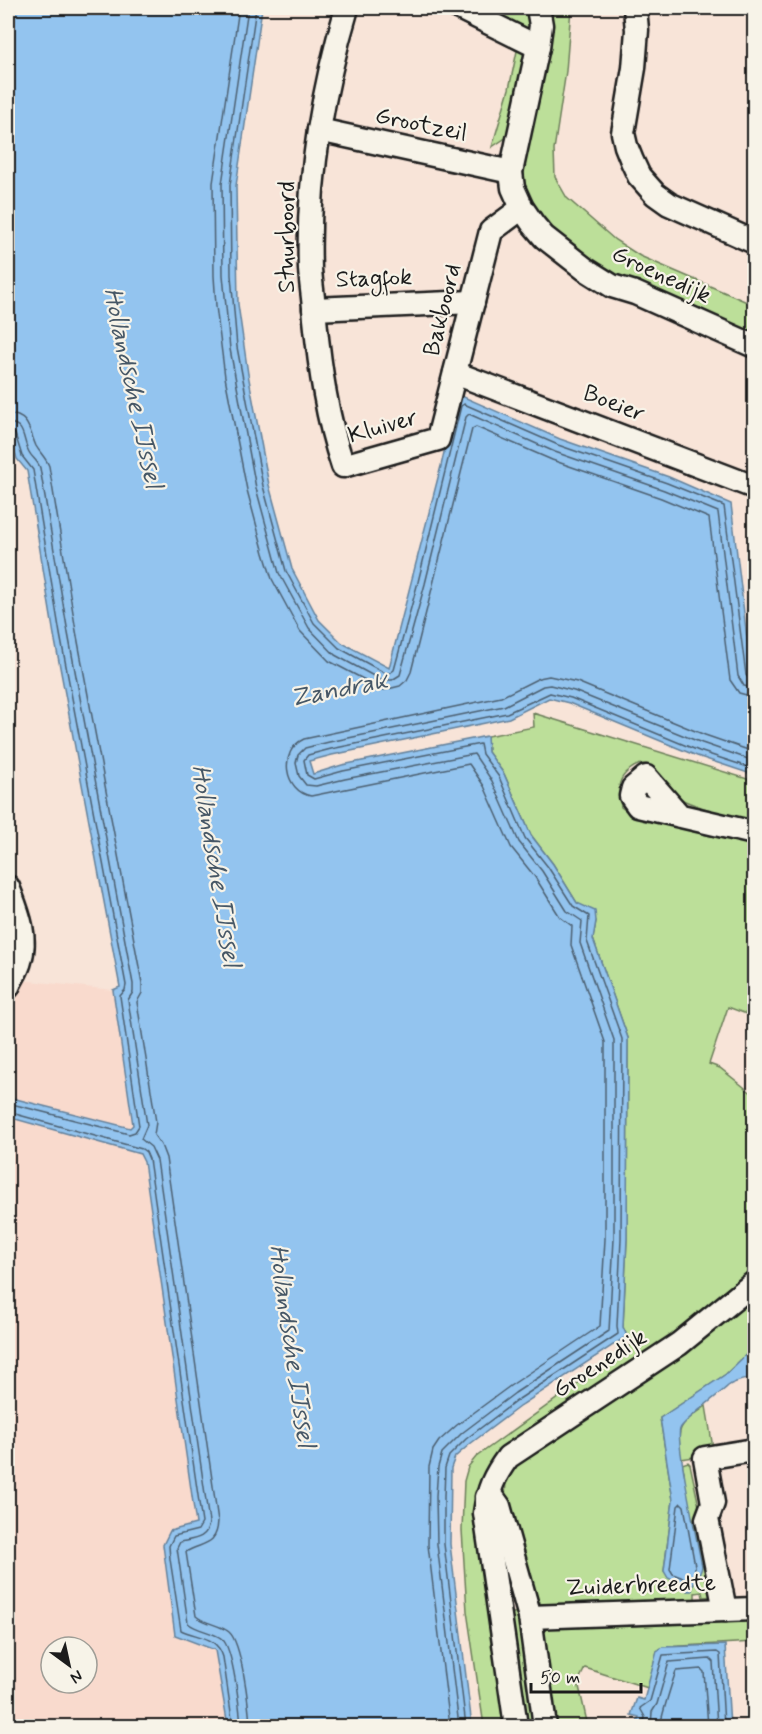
<svg xmlns="http://www.w3.org/2000/svg" width="762" height="1734" font-family="Mynerve,sans-serif">
<rect width="100%" height="100%" fill="#f8e4d8"/>
<filter id="ink" filterUnits="userSpaceOnUse"><feTurbulence type="fractalNoise" baseFrequency=".0167" numOctaves="2"/><feDisplacementMap in="SourceGraphic" scale="12" xChannelSelector="R" yChannelSelector="G"/><feConvolveMatrix kernelMatrix="1 2 1 2 8 2 1 2 1" color-interpolation-filters="sRGB"/></filter>
<g filter="url(#ink)">
<!-- built -->
<path fill="#f9dacd" fill-rule="evenodd" d="M11 979 113 990 239 1726H8V987ZM51 1647H87V1683H51Z"/>
<!-- green -->
<g fill="#bcdf99" stroke="#6c7e5a" stroke-width="1.5">
<path d="M451 8H531L535 29 510 135 492 147 509 89 517 51Z"/>
<path d="M543 8H571L566 71 554 150 555 177 567 198 615 240 640 256 754 305V339L637 289 565 243 524 196 515 173Z"/>
<path d="M533 713 754 781V827C733 815 708 811 685 801 661 790 655 745 626 773 616 783 619 793 621 807L628 812 754 842V1017L728 1007 709 1064 720 1068 754 1095V1276L498 1464 511 1726H484L467 1611 462 1530 464 1481 468 1467 476 1457 634 1343 627 1336 623 1327 627 1239 628 1038 593 939 596 921 577 903 553 864 531 835 504 774 488 752 487 736 534 727Z"/>
<path d="M754 1290V1347L726 1374 660 1418 673 1500 664 1571 676 1583 686 1586 687 1591 684 1471 682 1464 688 1462 690 1464 718 1596 703 1597 702 1592 695 1593V1604L540 1609V1602L536 1603 505 1500 506 1479 513 1462Z"/>
<path d="M706 1406 714 1454 681 1459C677 1425 678 1426 706 1406Z"/>
<path d="M523 1610 540 1726H521L504 1616Z"/>
<path d="M754 1616V1642L663 1647 657 1651 648 1688 585 1668 578 1682 587 1722 571 1726H552L543 1632 552 1625Z"/>
</g>
<!-- water -->
<g fill="#93c4ef" stroke="#63819b" stroke-width="1.5">
<path d="M8 8H262L236 186 238 304 248 374 269 485 292 569 319 620 342 643 389 668 441 466 457 394 560 439 669 477 731 504 754 697V775L697 756 569 703 549 698 509 718 332 755 309 761 313 774 342 765 487 736 488 752 504 774 531 835 553 864 577 903 595 911 596 921 593 939 628 1038 627 1239 623 1327 627 1336 523 1404 470 1444 455 1457 451 1468 450 1544 472 1726H228L215 1650 175 1635 163 1545 170 1531 196 1524 144 1162 140 1154 8 1117V1097L130 1128 133 1125 113 990 120 987 54 635 27 471 17 459 8 430Z"/>
<path d="M754 1347V1377C747 1379 734 1381 728 1386 720 1394 683 1421 680 1429 675 1441 698 1545 702 1566 701 1577 692 1581 692 1591H687L686 1586 668 1578 664 1571 673 1500 660 1418 726 1374Z"/>
<path d="M725 1645 730 1726H636L639 1717 631 1715 637 1698 644 1700 657 1651 663 1647Z"/>
</g>
<g fill="none" stroke-linecap="round" stroke-linejoin="round">
<!-- shore -->
<g stroke="#4c5f70" stroke-width="1.5">
<path d="M239 8 213 183 214 276 216 306 225 377 247 490 264 553 272 579 300 631 329 661 384 690 400 686 407 680 411 672 472 429 476 427 552 460 661 498 709 518 730 680 739 693 754 697"/>
<path d="M248 8 222 184 223 275 230 349 256 488 279 573 309 628 335 655 381 680H392L400 675 425 584 466 417 469 414 555 452 664 490 718 512 738 676 744 686 754 688"/>
<path d="M256 8 230 185 231 275 237 347 263 486 286 571 314 623 339 648 385 673H390L394 670 418 582 461 406 464 404 558 445 667 483 724 506 746 675 749 679 754 681"/>
<path d="M8 414C29 415 29 430 36 446 40 453 46 458 49 466L76 631 142 983V993L137 1002 156 1122 154 1135 161 1145 166 1158 218 1521C217 1547 202 1542 186 1552L196 1616C205 1624 219 1624 229 1632 242 1643 249 1708 250 1726"/>
<path d="M8 423C26 424 22 439 29 452 32 458 38 461 40 468L68 633 133 984V992L128 1000 147 1125 141 1139 151 1147 157 1160 209 1522C208 1539 194 1539 180 1542L177 1548 188 1623C197 1631 212 1631 222 1639 233 1647 240 1711 241 1726"/>
<path d="M8 430 15 434 22 456 33 470 60 634 126 985 125 990 120 996 139 1126 135 1132 129 1134 8 1103"/>
<path d="M8 1112 142 1149 146 1152 149 1159 202 1523 198 1530 174 1536 169 1546 170 1559 181 1630C198 1638 217 1636 223 1657L233 1726"/>
<path d="M681 1503 684 1506 695 1566V1573L688 1580 673 1574 670 1569 678 1506Z"/>
<path d="M450 1726 428 1545 429 1467 433 1450 439 1441 457 1425 510 1386 600 1326 605 1239V1042L571 945 572 926 560 917 535 877 511 847 484 786 469 764 311 796C284 791 278 751 304 739L501 697 539 678 549 676 577 682 705 735 754 752"/>
<path d="M459 1726 437 1544 436 1496 438 1467 442 1453 462 1433 515 1393 609 1331 614 1239V1040L580 943 582 921 567 911 542 871 519 842 492 781 474 754 345 779 316 786 306 785 299 776 296 763 298 755 305 748 329 742 504 706 543 686 550 685 574 691 702 743 754 761"/>
<path d="M466 1726 444 1544V1497L445 1468 449 1456 466 1439 519 1399 618 1334 617 1326 621 1239 622 1039 587 941 589 916 573 906 548 867 525 838 499 777 482 754 480 744 343 771 314 779 307 775 304 760 308 755 331 749 507 713 550 693 571 698 699 751 754 769"/>
<path d="M643 1726 645 1717 640 1708 650 1701 663 1655 717 1652 720 1654 724 1726"/>
<path d="M651 1726 652 1712 657 1704 669 1662 710 1659 713 1662 717 1726"/>
<path d="M660 1726C664 1708 670 1689 676 1671L701 1669 704 1672 708 1726"/>
</g>
<defs>
<g id="minor">
<path d="M347 8C322 92 307 180 310 269 311 285 314 302 315 319 320 369 327 419 343 466L438 439 491 231 522 208"/>
<path d="M459 8 538 47"/>
<path d="M538 8 541 25 538 47 511 172 513 188 522 208 533 224 544 237 585 269 612 286 635 293 754 346"/>
<path d="M635 8 637 30 634 68 623 133 626 146 632 161 639 176 655 194 669 204 754 242"/>
<path d="M319 130 511 172"/>
<path d="M314 309 473 302"/>
<path d="M455 373 754 487"/>
<path d="M680 816 646 777 633 788 631 796 638 806 754 833"/>
<path d="M8 887C17 911 28 935 20 961 18 970 11 979 8 987"/>
<path d="M487 1497 494 1499 499 1506 530 1617 545 1726"/>
<path d="M725 1610 707 1519 713 1503 705 1458 754 1450"/>
<path d="M530 1617 754 1609"/>
<path d="M516 1726 485 1513C488 1489 494 1476 508 1457L679 1344 754 1283"/>
</g>
</defs>
<!-- minor casing -->
<use href="#minor" stroke="#1c1c1c" stroke-width="27"/>
<!-- minor -->
<use href="#minor" stroke="#f7f3e8" stroke-width="22"/>
</g>
</g>
<g text-anchor="middle" dominant-baseline="central" stroke-width="4.5" stroke-linejoin="round" paint-order="stroke">
<!-- street labels -->
<g font-size="24" fill="#1c1c1c" stroke="#f7f3e8">
<text transform="translate(421 125) rotate(12)">Grootzeil</text>
<text transform="translate(287 237) rotate(-90)">Stuurboord</text>
<text transform="translate(661 275) rotate(25)">Groenedijk</text>
<text transform="translate(374 279) rotate(-2)">Stagfok</text>
<text transform="translate(443 310) rotate(-76)">Bakboord</text>
<text transform="translate(614 404) rotate(21)">Boeier</text>
<text transform="translate(383 427) rotate(-16)">Kluiver</text>
<text transform="translate(600 1364) rotate(-33)">Groenedijk</text>
<text transform="translate(641 1586) rotate(-2)">Zuiderbreedte</text>
</g>
<!-- water labels -->
<g font-size="26" font-style="italic" fill="#465766" stroke="#f7f3e8">
<text transform="translate(132 388) rotate(78)">Hollandsche IJssel</text>
<text transform="translate(339 690) rotate(-11)">Zandrak</text>
<text transform="translate(215 866) rotate(81)">Hollandsche IJssel</text>
<text transform="translate(291 1346) rotate(82)">Hollandsche IJssel</text>
</g>
</g>
<!-- margin -->
<rect width="762" height="1734" fill="none" stroke="#f7f3e8" stroke-width="30"/>
<rect x="15" y="15" width="732" height="1704" fill="none" stroke="#1c1c1c" stroke-width="2" filter="url(#ink)"/>
<!-- north arrow -->
<g transform="translate(69 1665) rotate(147)"><circle r="28" fill="#f7f3e8" stroke="#9f9d96" stroke-width="1.5"/>
<path d="M0-4.5L10 22L0 15L-10 22Z" fill="#1c1c1c"/>
<text y="-9" font-size="16" font-weight="bold" text-anchor="middle" fill="#1c1c1c">N</text>
</g>
<!-- scale -->
<path d="M531 1683v9h110v-9" fill="none" stroke="#1c1c1c" stroke-width="3"/>
<text x="540" y="1683" font-size="18" fill="#1c1c1c" stroke="#f7f3e8" stroke-width="4.5" paint-order="stroke">50 m</text>
</svg>
